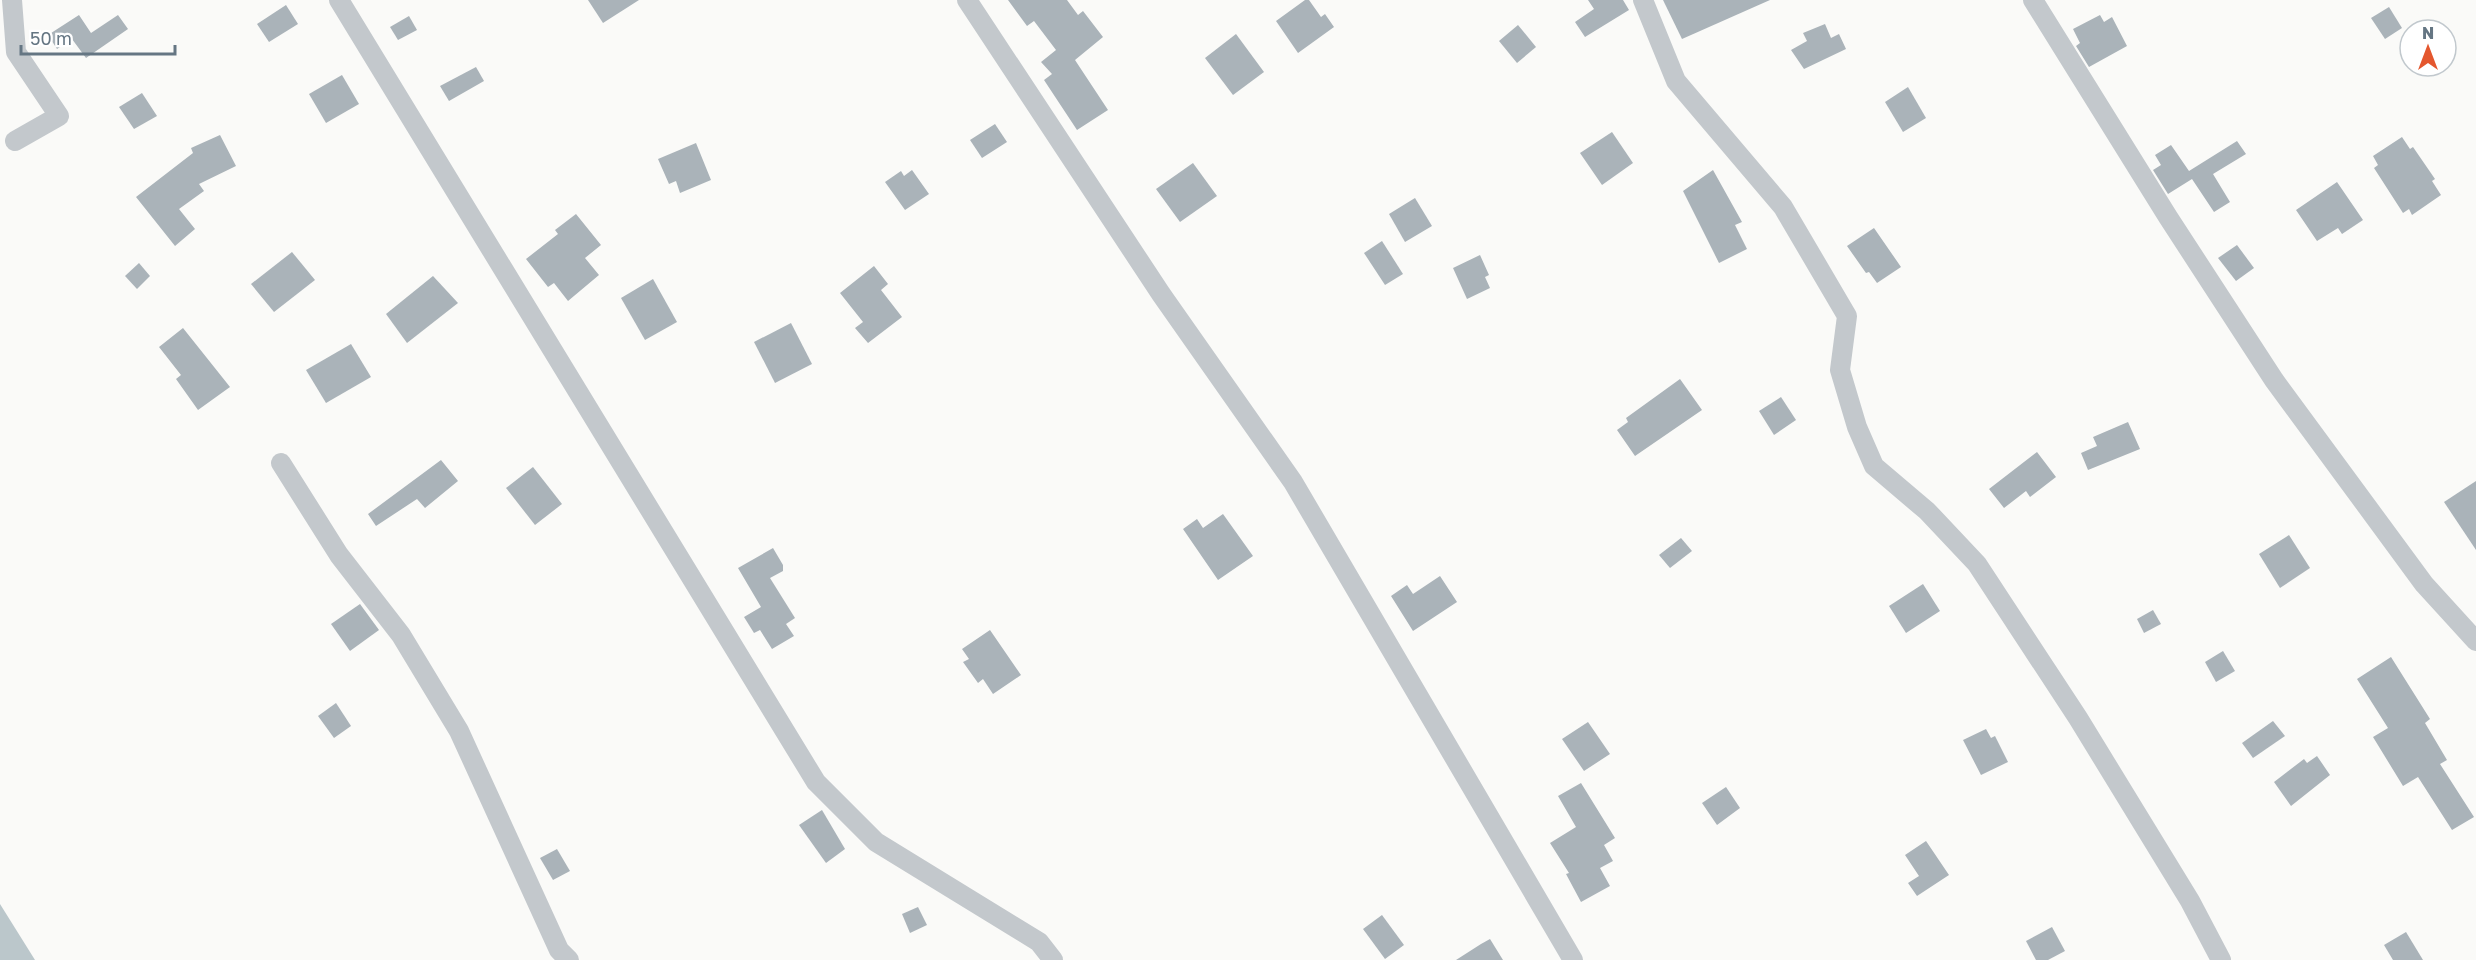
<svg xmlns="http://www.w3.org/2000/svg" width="2476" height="960" font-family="'Golos Text',sans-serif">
<rect width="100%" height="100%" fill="#fafaf8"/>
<!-- water -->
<path fill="#bbc7cb" d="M0 904 35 960H0Z"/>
<!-- building -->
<g fill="#aab3b9">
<path d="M588 0H639L603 23Z"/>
<path d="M1008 0H1067L1078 15 1083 11 1103 37 1075 60 1108 110 1077 130 1044 80 1052 74 1041 62 1056 50 1034 21 1027 26Z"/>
<path d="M1305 0H1309L1321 17 1325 14 1334 27 1298 53 1276 21Z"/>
<path d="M1588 0H1623L1629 10 1585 37 1575 22 1594 9Z"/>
<path d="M1663 0H1770L1682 39Z"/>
<path d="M286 5 298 24 269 42 257 24Z"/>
<path d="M2389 7 2402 28 2385 39 2371 18Z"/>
<path d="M79 15 91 33 118 15 128 29 86 58 72 39 57 49 48 35Z"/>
<path d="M2100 15 2104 22 2112 17 2127 46 2089 67 2076 46 2080 43 2073 29Z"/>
<path d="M409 16 417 30 398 40 390 27Z"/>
<path d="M1825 24 1831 38 1839 34 1846 49 1804 69 1791 50 1807 41 1803 33Z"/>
<path d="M1518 25 1536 47 1517 63 1499 41Z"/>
<path d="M1236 34 1264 72 1233 95 1205 58Z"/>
<path d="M476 67 484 81 449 101 440 86Z"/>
<path d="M342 75 359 104 326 123 309 94Z"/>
<path d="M1908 87 1926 118 1903 132 1885 102Z"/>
<path d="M142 93 157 116 134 129 119 107Z"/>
<path d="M995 124 1007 142 982 158 970 140Z"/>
<path d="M1612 132 1633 163 1602 185 1580 153Z"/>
<path d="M220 135 236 166 199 184 204 191 179 209 195 229 175 246 136 197 193 153 191 148Z"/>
<path d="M2402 137 2410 149 2413 147 2435 179 2432 181 2441 195 2412 215 2409 209 2403 213 2374 168 2378 165 2373 156Z"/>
<path d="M2237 141 2246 154 2213 174 2230 202 2214 212 2192 179 2168 194 2153 170 2161 165 2155 155 2171 145 2189 171Z"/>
<path d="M696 143 711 180 680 193 676 181 669 184 658 159Z"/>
<path d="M1193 163 1217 196 1180 222 1156 189Z"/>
<path d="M912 170 929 194 905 210 885 182 901 171 904 176Z"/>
<path d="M1713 170 1742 222 1735 225 1747 249 1719 263 1683 191Z"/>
<path d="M2337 182 2363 220 2342 234 2338 228 2317 241 2296 210Z"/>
<path d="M1415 198 1432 226 1405 242 1389 214Z"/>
<path d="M576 214 601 245 585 258 599 275 568 301 554 283 548 287 526 259 558 234 555 230Z"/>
<path d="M1874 228 1901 267 1877 283 1869 272 1866 273 1847 246Z"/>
<path d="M1382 241 1403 274 1385 285 1364 253Z"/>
<path d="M2237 245 2254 268 2236 281 2218 258Z"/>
<path d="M292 252 315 280 274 312 251 284Z"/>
<path d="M1480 255 1489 275 1485 277 1490 288 1467 299 1453 268Z"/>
<path d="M139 263 150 276 137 289 125 276Z"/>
<path d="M874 266 888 284 881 290 902 317 868 343 855 328 863 322 840 293Z"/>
<path d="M433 276 458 303 407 343 386 314Z"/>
<path d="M653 279 677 322 645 340 621 298Z"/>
<path d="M791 323 812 364 775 383 754 342Z"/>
<path d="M183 328 230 387 198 410 176 379 181 375 159 347Z"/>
<path d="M351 344 371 377 326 403 306 370Z"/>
<path d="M1680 379 1702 410 1635 456 1617 430 1628 422 1626 418Z"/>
<path d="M1781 397 1796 420 1774 435 1759 411Z"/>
<path d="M2128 422 2140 449 2088 470 2081 453 2097 446 2093 437Z"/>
<path d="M2037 452 2056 477 2030 497 2026 491 2004 508 1989 489Z"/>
<path d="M441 460 458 481 425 508 417 499 376 526 368 514Z"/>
<path d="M533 467 562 504 535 525 506 488Z"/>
<path d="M2476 481V550L2444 502Z"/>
<path d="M1223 514 1253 556 1218 580 1183 529 1197 519 1203 528Z"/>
<path d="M2289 535 2310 568 2280 588 2259 554Z"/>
<path d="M1681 538 1692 551 1670 568 1659 555Z"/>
<path d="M773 548 783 565V571L770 578 795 618 786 624 794 636 772 649 760 630 754 633 744 617 761 607 738 568Z"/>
<path d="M1440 576 1457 602 1413 631 1391 596 1407 585 1413 594Z"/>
<path d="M1923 584 1940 611 1906 633 1889 606Z"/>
<path d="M360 604 379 630 350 651 331 624Z"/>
<path d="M2153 610 2161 624 2144 633 2137 619Z"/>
<path d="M990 630 1021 675 993 694 983 679 978 683 963 662 969 659 962 649Z"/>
<path d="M2223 651 2235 671 2216 682 2205 662Z"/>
<path d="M2391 657 2430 719 2425 723 2447 760 2440 764 2474 817 2452 830 2418 777 2403 786 2373 737 2388 728 2357 679Z"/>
<path d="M336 703 351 726 334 738 318 716Z"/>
<path d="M2273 721 2285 736 2253 758 2242 743Z"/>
<path d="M1588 722 1610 754 1584 771 1562 739Z"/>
<path d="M1986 729 1991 738 1995 736 2008 762 1981 775 1963 740Z"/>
<path d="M2317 756 2330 775 2291 806 2274 782 2304 759 2307 763Z"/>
<path d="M1581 783 1615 838 1604 845 1613 861 1600 868 1610 886 1581 902 1566 874 1569 873 1550 843 1576 827 1558 796Z"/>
<path d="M1726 787 1740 808 1717 825 1702 803Z"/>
<path d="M822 810 845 849 826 863 799 825Z"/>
<path d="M1926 841 1949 875 1917 896 1908 883 1919 876 1905 855Z"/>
<path d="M557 849 570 871 553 880 540 858Z"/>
<path d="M918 907 927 925 910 933 902 914Z"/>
<path d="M1382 915 1404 945 1385 959 1363 929Z"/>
<path d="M2052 927 2065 951 2048 960H2036L2026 941Z"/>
<path d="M2406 932 2423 960H2393L2384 945Z"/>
<path d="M1490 939 1503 960H1456L1481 944Z"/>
</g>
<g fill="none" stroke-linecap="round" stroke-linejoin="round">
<!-- minor -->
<g stroke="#c3c8cc" stroke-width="20">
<path d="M12 0 16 52 59 116 15 141"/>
<path d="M339 0 816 782 876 842 1039 942 1053 960"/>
<path d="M967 0 1161 294 1293 482 1573 960"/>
<path d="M1643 0 1676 81 1783 207 1847 316 1840 370 1857 427 1874 466 1927 511 1977 564 2078 718 2190 901 2221 960"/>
<path d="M2033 0 2168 217 2274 380 2424 584 2476 641"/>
<path d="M281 463 339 555 401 635 459 731 559 950 569 960"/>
</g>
</g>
<!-- north arrow -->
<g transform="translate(2428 48)"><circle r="28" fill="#ffffff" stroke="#c1c8cd" stroke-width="1.5"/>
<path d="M0-4.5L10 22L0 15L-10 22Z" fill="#e4572e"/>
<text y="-9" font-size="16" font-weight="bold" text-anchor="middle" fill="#657683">N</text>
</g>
<!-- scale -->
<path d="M21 45v9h154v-9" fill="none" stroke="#657683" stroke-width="3"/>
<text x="30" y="45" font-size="18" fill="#657683" stroke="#ffffff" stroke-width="4.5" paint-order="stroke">50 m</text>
</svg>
